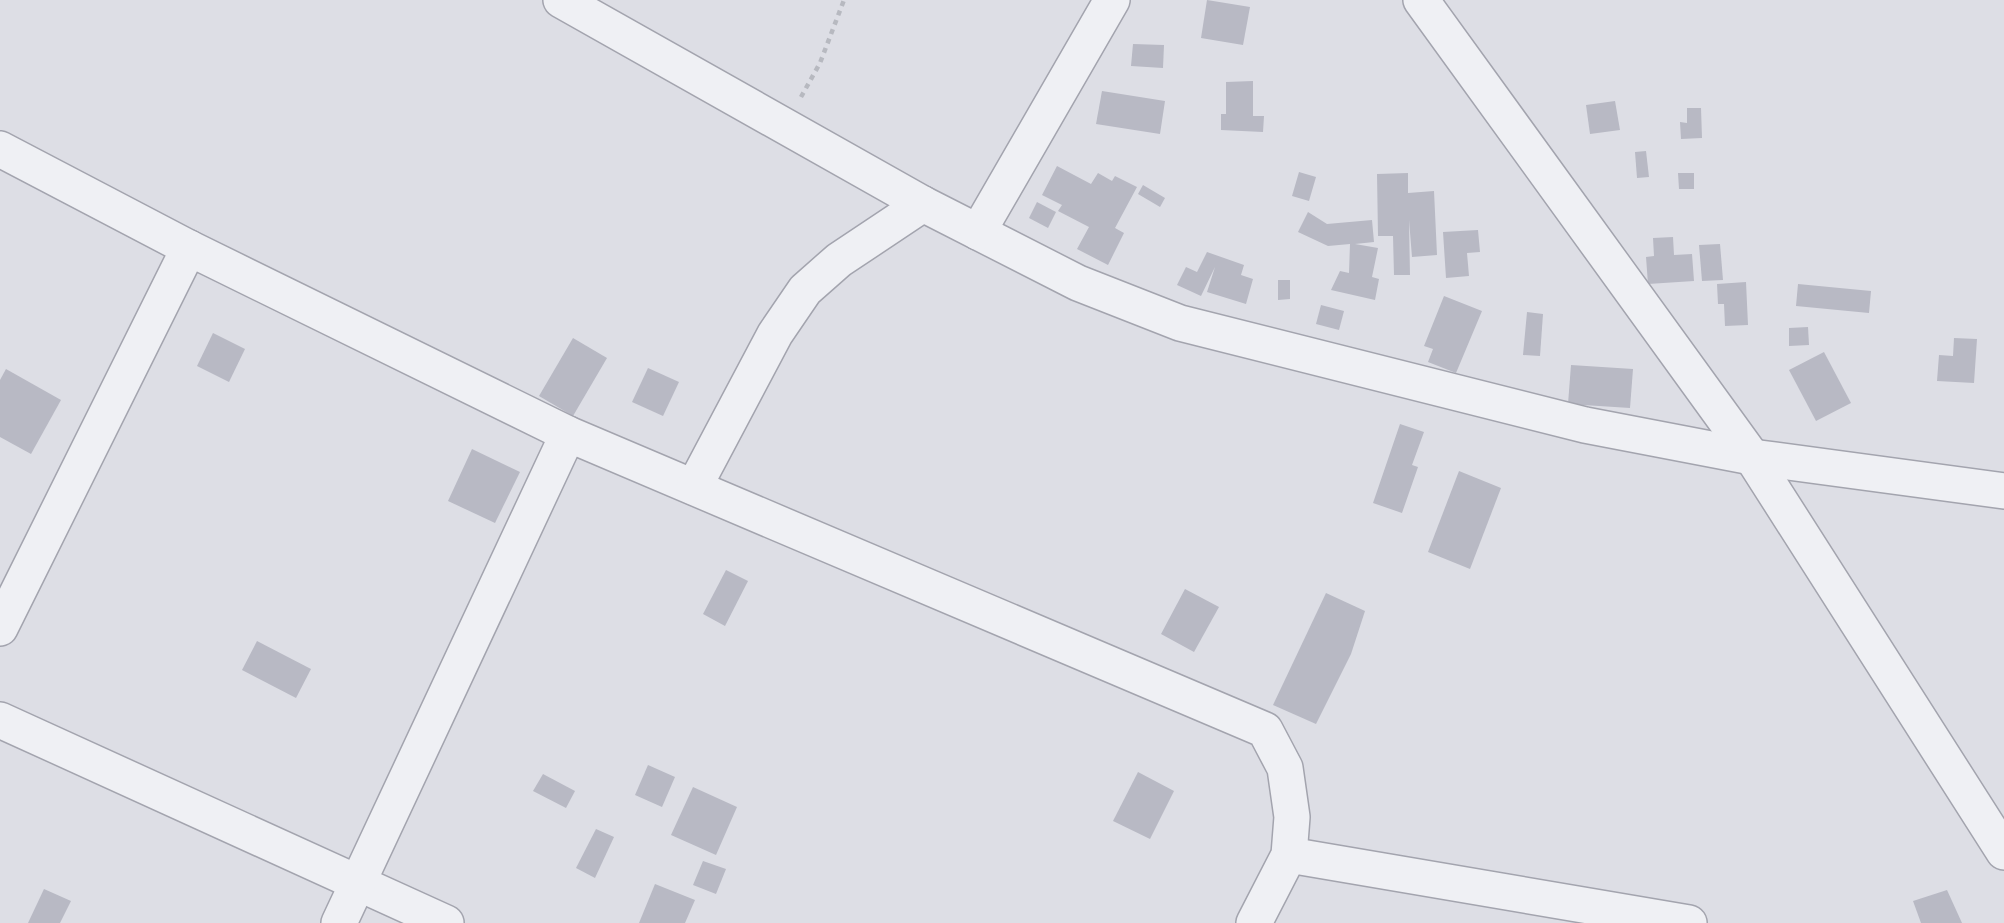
<svg xmlns="http://www.w3.org/2000/svg" width="2004" height="923" font-family="Signika,sans-serif">
<rect width="100%" height="100%" fill="#dddee5"/>
<!-- building -->
<g fill="#b8b9c4">
<path d="M1207 0 1250 7 1243 45 1201 38Z"/>
<path d="M1133 44 1164 45 1163 68 1131 66Z"/>
<path d="M1253 81V116H1264L1263 132 1221 130V114H1226V82Z"/>
<path d="M1102 91 1165 101 1160 134 1096 124Z"/>
<path d="M1615 101 1620 130 1590 134 1586 105Z"/>
<path d="M1687 108H1701L1702 138 1681 139 1680 122 1687 123Z"/>
<path d="M1646 151 1649 177 1637 178 1635 152Z"/>
<path d="M1057 166 1091 184 1098 173 1112 181 1115 176 1137 187 1115 228 1124 233 1108 265 1077 249 1089 227 1058 211 1062 205 1042 195Z"/>
<path d="M1299 172 1316 177 1309 201 1292 196Z"/>
<path d="M1408 173V193L1434 191 1437 255 1412 257 1409 220 1410 275H1394L1393 236H1378L1377 174Z"/>
<path d="M1678 173H1694V189H1679Z"/>
<path d="M1143 185 1165 198 1160 207 1138 194Z"/>
<path d="M1037 202 1056 212 1048 228 1029 218Z"/>
<path d="M1308 212 1327 224 1372 220 1374 242 1355 244 1378 248 1372 277 1379 279 1375 300 1331 290 1340 271 1349 273 1350 244 1328 246 1298 232Z"/>
<path d="M1478 230 1480 252 1467 253 1469 276 1446 278 1443 232Z"/>
<path d="M1673 237 1674 255 1692 254 1694 281 1648 284 1646 257 1654 256 1653 238Z"/>
<path d="M1720 244 1723 280 1702 281 1699 245Z"/>
<path d="M1207 252 1244 265 1241 275 1253 279 1246 304 1207 292 1215 267 1201 296 1177 285 1186 267 1197 272Z"/>
<path d="M1278 280H1290V299L1278 300Z"/>
<path d="M1746 282 1748 325 1725 326 1724 304H1718L1717 284Z"/>
<path d="M1798 284 1871 291 1869 313 1796 306Z"/>
<path d="M1444 296 1482 311 1456 373 1428 362 1433 349 1424 346Z"/>
<path d="M1321 305 1344 311 1339 330 1316 324Z"/>
<path d="M1527 312 1543 314 1540 356 1523 355Z"/>
<path d="M1808 327 1809 345 1789 346V328Z"/>
<path d="M213 333 245 349 229 382 197 366Z"/>
<path d="M573 338 607 358 573 416 539 396Z"/>
<path d="M1954 338 1977 339 1974 383 1937 381 1939 355 1953 356Z"/>
<path d="M1824 352 1851 403 1816 421 1789 370Z"/>
<path d="M1571 365 1633 369 1630 408 1568 404Z"/>
<path d="M648 368 679 382 663 416 632 402Z"/>
<path d="M6 369 61 400 31 454 0 437V380Z"/>
<path d="M1400 424 1424 432 1412 465 1418 467 1402 513 1373 503Z"/>
<path d="M472 449 520 472 495 523 448 501Z"/>
<path d="M1459 471 1501 488 1470 569 1428 552Z"/>
<path d="M726 570 748 581 725 626 703 614Z"/>
<path d="M1185 589 1219 607 1194 652 1161 634Z"/>
<path d="M1326 593 1365 611 1351 654 1316 724 1273 705Z"/>
<path d="M257 641 311 669 296 698 242 670Z"/>
<path d="M648 765 675 777 662 807 635 795Z"/>
<path d="M1138 772 1174 791 1150 839 1113 821Z"/>
<path d="M543 774 575 791 566 808 533 791Z"/>
<path d="M693 787 737 807 716 855 671 835Z"/>
<path d="M596 829 614 837 595 878 576 868Z"/>
<path d="M703 861 726 869 716 894 693 885Z"/>
<path d="M655 884 695 900 685 923H639Z"/>
<path d="M44 889 71 901 60 923H28Z"/>
<path d="M1947 890 1962 923H1921L1913 901Z"/>
</g>
<g fill="none" stroke-linecap="round" stroke-linejoin="round">
<defs>
<g id="minor">
<path d="M561 0 923 204 1078 283 1180 323 1585 425 1752 457 2004 491"/>
<path d="M1421 0 1752 457 2004 852"/>
<path d="M0 149 189 248 568 434 1265 730 1285 768 1292 817 1289 855 1254 923"/>
<path d="M978 232 1112 0"/>
<path d="M694 487 775 334 805 290 839 260 923 204"/>
<path d="M0 628 189 248"/>
<path d="M0 720 446 923"/>
<path d="M1289 855 1689 923"/>
<path d="M339 923 568 434"/>
</g>
</defs>
<!-- minor casing -->
<use href="#minor" stroke="#a3a4ae" stroke-width="38"/>
<!-- path -->
<path stroke="#b7b9c0" stroke-width="4.5" stroke-dasharray="5 5" stroke-linecap="butt" d="M801 97 820 63 844 0"/>
<!-- minor -->
<use href="#minor" stroke="#eff0f4" stroke-width="35"/>
</g>
</svg>
